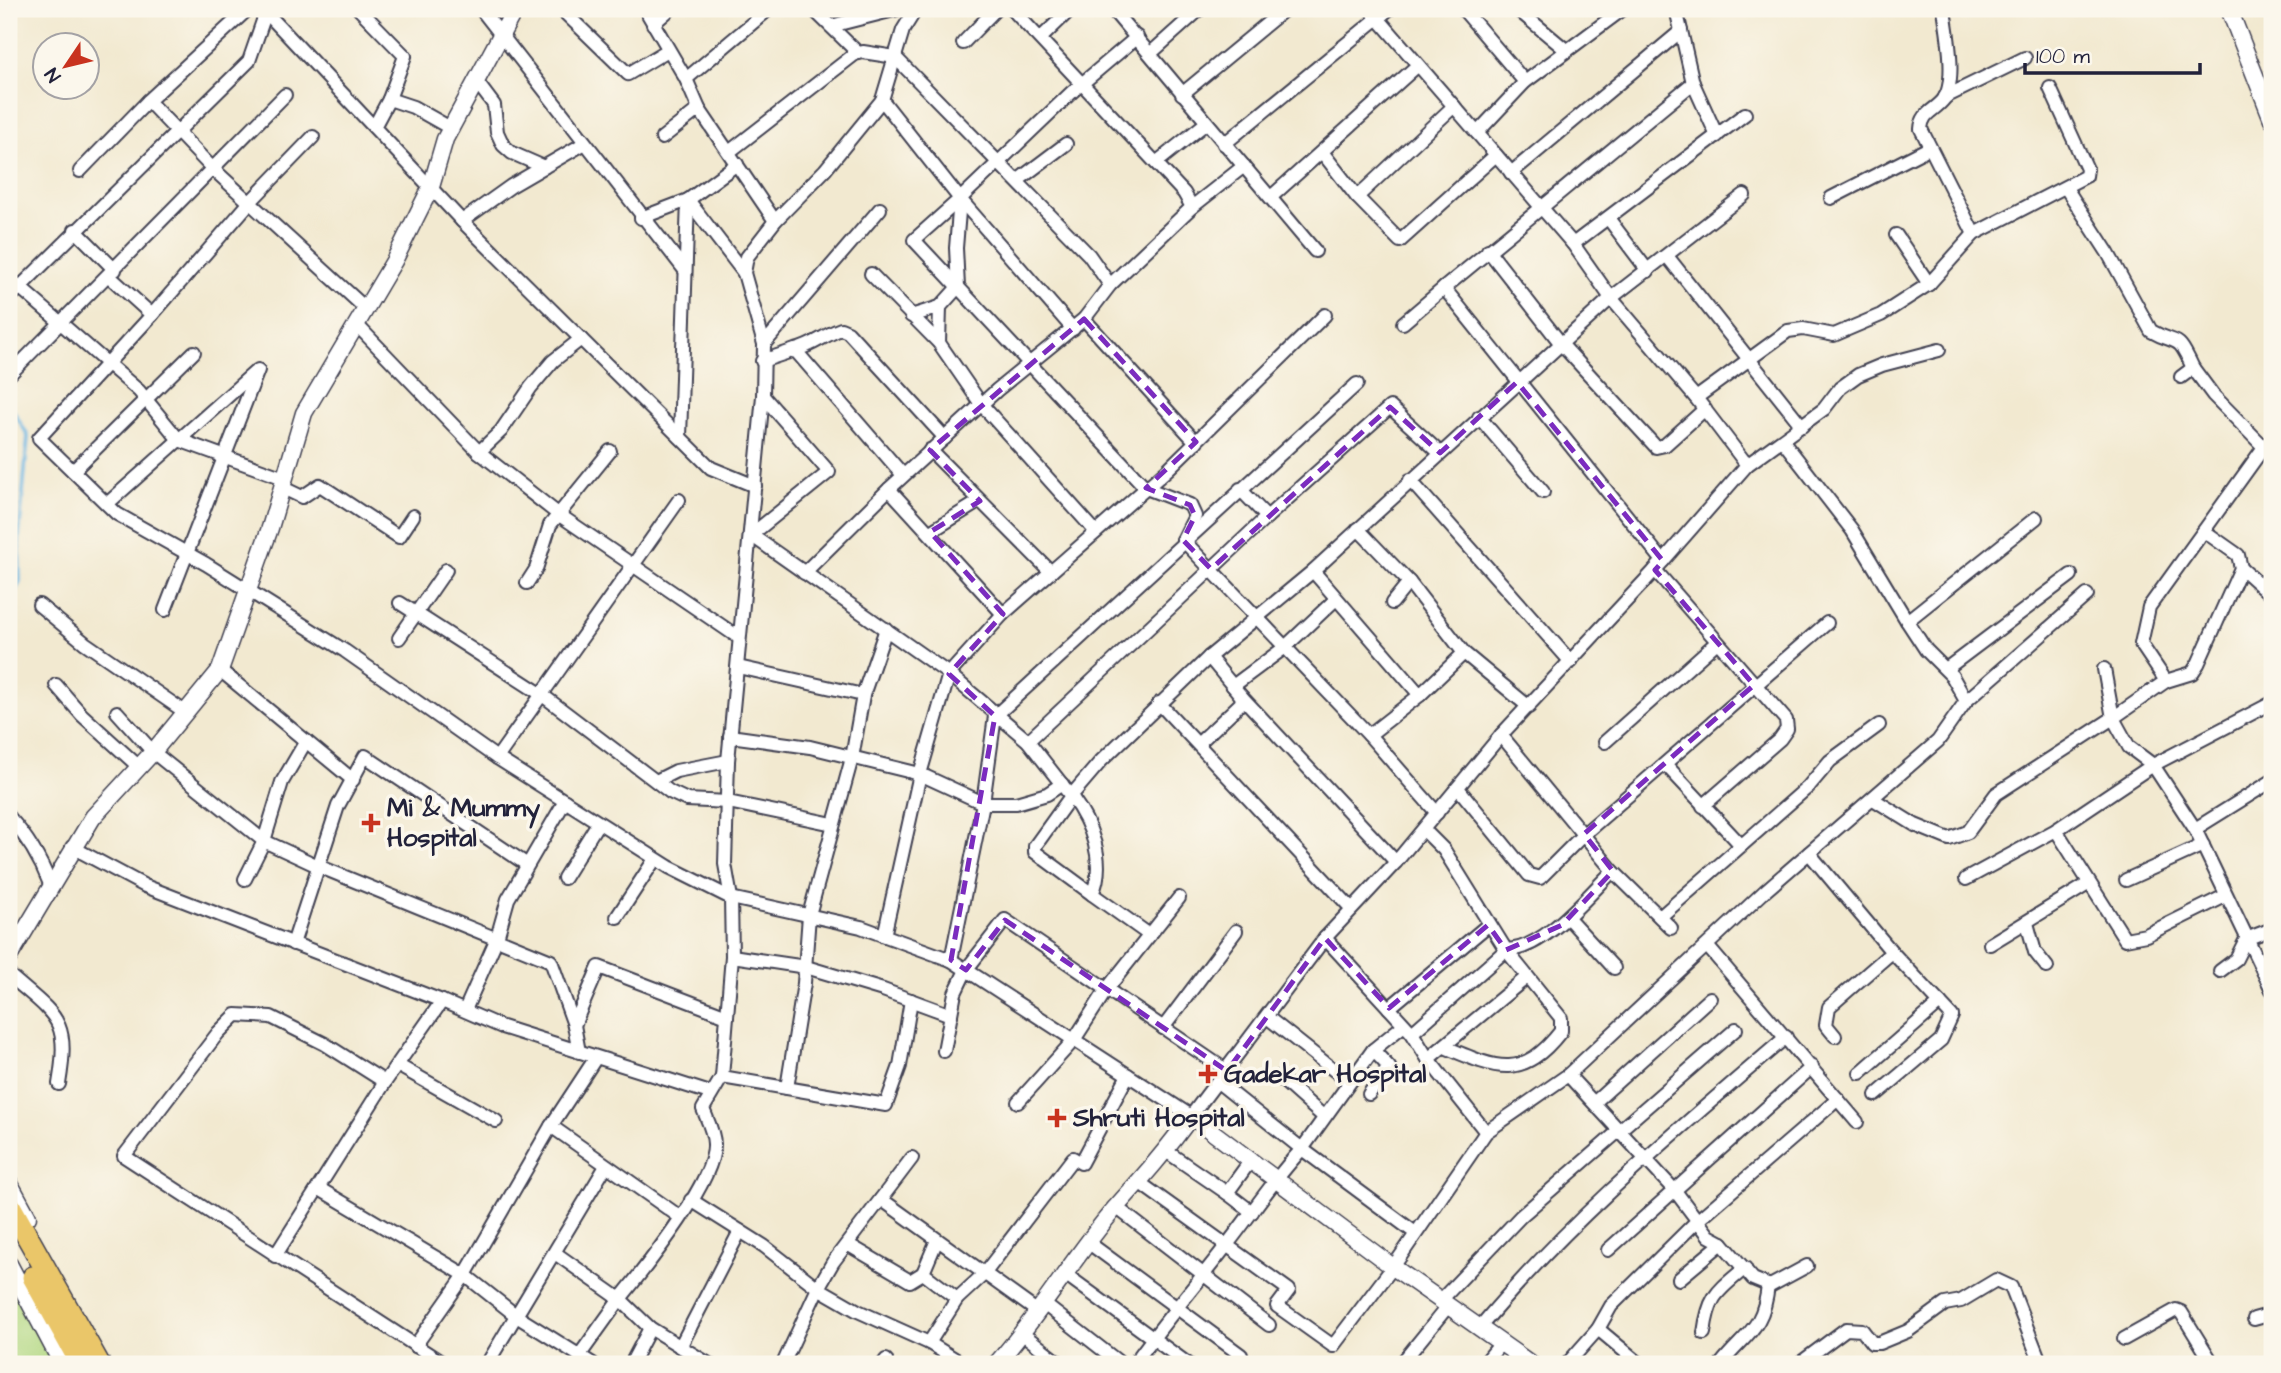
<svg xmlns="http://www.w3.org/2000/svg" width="2281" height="1373" font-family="'Architects Daughter',sans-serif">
<rect width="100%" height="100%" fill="#fbf7ec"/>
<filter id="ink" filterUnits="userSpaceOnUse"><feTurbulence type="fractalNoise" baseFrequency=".0143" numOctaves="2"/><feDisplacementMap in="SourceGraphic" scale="14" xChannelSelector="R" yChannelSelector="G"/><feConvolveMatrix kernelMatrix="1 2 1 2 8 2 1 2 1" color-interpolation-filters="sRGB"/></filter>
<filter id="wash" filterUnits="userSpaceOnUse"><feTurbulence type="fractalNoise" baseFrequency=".00686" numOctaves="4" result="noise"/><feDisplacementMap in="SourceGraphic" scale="28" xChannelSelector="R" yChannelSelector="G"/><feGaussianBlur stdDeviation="1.57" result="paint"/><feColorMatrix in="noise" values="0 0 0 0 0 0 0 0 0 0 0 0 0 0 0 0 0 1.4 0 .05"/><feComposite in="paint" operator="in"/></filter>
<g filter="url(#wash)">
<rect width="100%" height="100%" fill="#f2e9d0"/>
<!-- green -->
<path fill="#b2d882" stroke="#6a7d5e" stroke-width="2" d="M9 1281 56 1364H9Z"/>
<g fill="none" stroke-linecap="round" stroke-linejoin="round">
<!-- stream -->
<path stroke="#6ab6e3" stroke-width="3.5" d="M9 403 28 436 19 537 20 581 9 605"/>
</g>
</g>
<g filter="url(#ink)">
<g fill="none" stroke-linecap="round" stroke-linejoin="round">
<defs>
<g id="minor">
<path d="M248 9 148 101 211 167 365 308"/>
<path d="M263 9 462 221 711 468 755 486"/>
<path d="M359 9 405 56 389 99 413 107 452 129"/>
<path d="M481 9 684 269"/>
<path d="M561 9 628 74 668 50"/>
<path d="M645 9 686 79 699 109 775 221"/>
<path d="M813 9 858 53"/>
<path d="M1012 9 1184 193 1192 207"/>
<path d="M1112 9 1315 251"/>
<path d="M1463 9 1525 82"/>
<path d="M1517 9 1566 50"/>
<path d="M1676 9 1693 83 1717 136"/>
<path d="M1944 9C1947 31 1957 80 1944 99 1935 111 1922 112 1921 129L1974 234"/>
<path d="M653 24 670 9"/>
<path d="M831 26 898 9"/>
<path d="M1041 38 1071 9"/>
<path d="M963 43 996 9"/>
<path d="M1151 53 1200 9"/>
<path d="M686 79 769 9"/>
<path d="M476 81 494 105 497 132 503 145 512 153 544 167"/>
<path d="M1182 94 1285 9"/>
<path d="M1945 97 2025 58"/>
<path d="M882 100 903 30 916 9"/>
<path d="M1454 106 1357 197 1400 241 1496 155"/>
<path d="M374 127 389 99"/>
<path d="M1477 133 1525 82 1623 9"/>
<path d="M313 137 251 201 152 315 39 438 117 514 206 564 345 651 497 758 669 867 731 898 861 927 951 960 1191 1116 1325 938 1396 862 1501 735 1655 570 1747 465 1696 398 1611 298 1573 244 1370 9"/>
<path d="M662 138 699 109"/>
<path d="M1224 144 1389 9"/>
<path d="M729 152 855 54 863 52 895 57 1089 255 1110 285"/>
<path d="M1322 152 1357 197"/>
<path d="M1156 163 1206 123"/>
<path d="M80 171 148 101"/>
<path d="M1511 173 1681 31"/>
<path d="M1017 181 1066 144"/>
<path d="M2066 188 2108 253 2151 331C2179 347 2176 331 2193 368"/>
<path d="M1271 197 1418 65"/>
<path d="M1831 198 1929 148"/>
<path d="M960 199 1073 329"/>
<path d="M641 218 688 200 744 273"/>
<path d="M1608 218 1648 271"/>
<path d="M462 221 511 186 585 143"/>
<path d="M75 230 115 270"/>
<path d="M1896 235 1929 284"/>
<path d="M1573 244 1745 114"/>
<path d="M1488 250 1562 345 1656 447 1665 445 1705 409"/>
<path d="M1667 256 1802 426"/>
<path d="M871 274 939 343 981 404 1096 532"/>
<path d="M109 276 152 315"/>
<path d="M9 278 139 391 179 440 284 478"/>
<path d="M9 298 249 61 266 12"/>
<path d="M911 316 940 307"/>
<path d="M1084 319 1196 442"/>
<path d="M1403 323 1444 288"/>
<path d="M356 324 479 452 558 514 738 637"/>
<path d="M939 343 940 307 958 287 956 248 960 199 1072 92 1137 37"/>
<path d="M764 344 880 209"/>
<path d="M795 350C813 346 824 335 841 329L848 332 945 438"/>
<path d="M762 361 795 350 903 475"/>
<path d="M9 375 285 95"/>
<path d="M763 396 829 472 751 535 949 674 1028 741 1071 796 1035 846V852L1092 894C1107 862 1091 823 1071 796L1101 761 1209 657 1313 571 1611 298 1744 195"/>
<path d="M1696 398 1788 331 1803 329 1834 335 1881 315 1929 284 1974 234 2086 176 2087 169 2050 88"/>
<path d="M1479 417 1543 492"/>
<path d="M680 437 688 200 737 164"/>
<path d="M930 450 1051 572"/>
<path d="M479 452 501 431 531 387 553 361 581 339"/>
<path d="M1747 465 1824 409 1840 388 1858 375 1882 365 1939 350"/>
<path d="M73 471 194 352"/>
<path d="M1410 480 1571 662"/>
<path d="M281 487 302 497 320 485 399 537 413 516"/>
<path d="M889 489 1003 614"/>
<path d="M1240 489 1267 517 1390 407 1440 453"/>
<path d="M107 504 255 372"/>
<path d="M1358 529 1409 582 1464 653 1529 707"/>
<path d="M930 532 980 501"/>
<path d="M1183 540 1369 735 1437 813"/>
<path d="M1663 561 1444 288 1693 83"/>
<path d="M2241 568 2272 596"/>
<path d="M1655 570 1786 720 1787 729 1780 739 1703 806"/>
<path d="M1313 571 1420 695"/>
<path d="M804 573 889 489 997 390 1084 319 1110 285 1192 207 1244 166"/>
<path d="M527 583 536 569 550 525 610 451"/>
<path d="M400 603 541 694 670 792 687 800 728 802 833 824"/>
<path d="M1392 603 1409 582"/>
<path d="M39 605 85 643 185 712"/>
<path d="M165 610 258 370"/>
<path d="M1907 621 2036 518"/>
<path d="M399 638 446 570"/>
<path d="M1209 657 1242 697 1396 862"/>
<path d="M738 667 863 695"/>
<path d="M1946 669 2071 575"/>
<path d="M2104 669 2113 718 2166 681 2141 644 2149 607 2264 447 2213 395 2193 368 2181 377"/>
<path d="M220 670 353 780"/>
<path d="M2166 681 2192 673 2198 664 2241 568 2238 555 2204 531"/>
<path d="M56 685 82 715 138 766"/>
<path d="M1233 686 1284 648 1336 599"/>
<path d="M1966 701 2087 595"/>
<path d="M1159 703 1351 908"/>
<path d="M117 712 153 752 264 841 318 866 551 961 574 1025 579 1052"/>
<path d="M1369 735 1420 695 1464 653"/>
<path d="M730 736 810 747 920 774 983 803H1016L1047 794 1062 784"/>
<path d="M1028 741 1267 517"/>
<path d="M1605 742 1717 642"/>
<path d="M1199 743 1241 703 1242 697"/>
<path d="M497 758 679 500"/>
<path d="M1666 765 1740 844"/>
<path d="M656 781 676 771 728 761"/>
<path d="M1458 788 1529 875 1540 878 1585 833 1827 623"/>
<path d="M1873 799 1915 825 1949 839 1968 832 1996 794 2113 718 2129 747 2153 765 2272 703"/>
<path d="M9 817C28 838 40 858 50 884"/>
<path d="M2195 829 2272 781"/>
<path d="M1424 830 1444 850 1506 950 1561 1018V1031C1522 1081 1497 1069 1445 1047"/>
<path d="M2056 830 2125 939 2146 935 2225 896"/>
<path d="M72 847 145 886 442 1001 502 1027 710 1093"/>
<path d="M1809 853 1892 952 1952 1016 1941 1040 1876 1095"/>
<path d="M1613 871 1671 928"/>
<path d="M564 878 598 823"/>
<path d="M245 879 264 841 282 782 306 741"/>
<path d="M1966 879 2056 830 2153 765 2195 829 2272 990"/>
<path d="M2126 880 2203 845"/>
<path d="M1092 894 1148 934"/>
<path d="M617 917 655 859"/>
<path d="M1660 917 1808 787 1830 761 1879 725"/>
<path d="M1569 919 1614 968"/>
<path d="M2027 923 2035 952 2047 967"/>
<path d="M9 930 17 944"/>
<path d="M884 936 920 774 949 674 1003 614 1168 469 1325 315"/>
<path d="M1325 938 1412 1033 1428 1059 1527 977"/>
<path d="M293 944 338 806 365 756 526 864"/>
<path d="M1990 944 2088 884"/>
<path d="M1708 947 1857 1122"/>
<path d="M732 956 806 967 883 990 951 1015"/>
<path d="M951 960 983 803 995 716 1357 384"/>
<path d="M2220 971 2236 959 2246 939 2272 929"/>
<path d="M9 975C57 1017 70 1018 59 1084"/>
<path d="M1389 1008 1488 925"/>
<path d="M465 1010 497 938 508 899 565 801"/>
<path d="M1267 1017 1349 1082"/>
<path d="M574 1025 599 967 727 1016"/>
<path d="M1163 1028 1236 931"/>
<path d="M1412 1033 1506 950C1544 950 1587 896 1613 871L1501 735"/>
<path d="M1835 1036 1826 1025 1829 1007 1892 952"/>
<path d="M944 1051 955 993 966 970 1005 920 1227 1071"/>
<path d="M1428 1059 1486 1132"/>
<path d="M399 1066 496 1121"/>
<path d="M1860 1073 1940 1003"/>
<path d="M1568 1075 1765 891 1938 741 1966 701 1952 676 1926 650 1907 621 1852 530 1783 441"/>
<path d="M722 1077 886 1105 900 1066 911 1000"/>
<path d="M1279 1077 1324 1117"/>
<path d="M385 1082 442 1001"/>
<path d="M1218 1082 1302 1149 1373 1050 1404 1025"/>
<path d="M787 1088 804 983 809 915 852 758 863 695 886 629"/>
<path d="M1369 1094 1389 1067 1373 1050"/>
<path d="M1018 1102 1074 1040 1107 989 1179 898"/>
<path d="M1595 1102 1710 998"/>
<path d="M551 1126 680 1217"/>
<path d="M1166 1151 1227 1193 1251 1160"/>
<path d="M1140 1183 1289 1290 1277 1306 1333 1346 1393 1267 1486 1132 1568 1075 1676 1192 1709 1236 1722 1243"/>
<path d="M318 1188 465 1275 415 1346"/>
<path d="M1227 1193 1252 1212"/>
<path d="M881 1199 1038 1312"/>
<path d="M691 1200 764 1246 818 1288 858 1311 929 1343 963 1364"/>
<path d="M1116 1207 1269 1325"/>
<path d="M937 1240 923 1273 957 1299"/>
<path d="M1089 1243 1241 1355"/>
<path d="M849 1245 910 1281 923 1273"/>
<path d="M1608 1250 1812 1067"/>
<path d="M555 1253 620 1299 579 1356"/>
<path d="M275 1256 385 1082 325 1044 271 1017 236 1015 218 1033 124 1156 444 1364"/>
<path d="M1065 1274 1188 1364"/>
<path d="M1679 1279 1722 1243 1753 1279 1770 1286 1807 1266"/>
<path d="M1440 1301 1521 1216 1736 1029"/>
<path d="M1044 1304 1121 1364"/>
<path d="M2254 1319 2272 1314"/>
<path d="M1480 1327C1573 1216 1677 1131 1786 1037"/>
<path d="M1598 1329 1611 1306 1698 1220 1838 1099"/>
<path d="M1704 1333C1709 1295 1717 1292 1745 1268"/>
<path d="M1023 1334 1061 1364"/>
<path d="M2124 1339 2176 1310 2181 1312 2213 1364"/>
<path d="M929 1343 957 1299 984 1274 1073 1158 1081 1163 1128 1075"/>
<path d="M680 1347 740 1231"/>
<path d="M487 1364 606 1166"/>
<path d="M593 1364 518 1317 465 1275 551 1126 595 1059"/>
<path d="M631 1364 650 1328"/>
<path d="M709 1364 650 1328 620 1299C644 1269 716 1181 714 1144 714 1133 707 1119 703 1109L722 1077 732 956 731 898 725 864 728 761 763 396 764 344 744 273 747 257 775 221 825 170 882 100 960 199 914 240 1146 488 1190 505 1195 516 1183 540"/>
<path d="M783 1364 818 1288 833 1262 912 1158"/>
<path d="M883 1364 886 1360"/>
<path d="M1134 1364C1163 1323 1196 1285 1226 1246 1252 1213 1274 1179 1302 1149L1414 1232"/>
<path d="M1401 1364 1448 1306"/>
<path d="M1484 1364 1502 1342"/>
<path d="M1567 1364 1598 1329 1640 1364"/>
<path d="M1721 1364C1746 1333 1764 1329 1768 1285"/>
<path d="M1799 1364 1846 1329 1862 1330 1872 1343H1879L1908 1331 1945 1304 1961 1301 1996 1280 2011 1287 2041 1364"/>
</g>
<g id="tertiary">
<path d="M2229 9 2272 119"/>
<path d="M9 957 93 817 153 752 220 670 270 528 304 413 394 261 431 187 445 139 515 9"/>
<path d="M9 1182 28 1217"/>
<path d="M9 1264 62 1364"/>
<path d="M996 1364C1040 1315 1073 1257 1116 1207 1143 1177 1168 1149 1191 1116L1393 1267 1531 1364"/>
</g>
<g id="trunk">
<path d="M9 1204 99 1364"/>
<path d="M33 1277 81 1364"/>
</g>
</defs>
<!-- minor casing -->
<use href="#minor" stroke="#414051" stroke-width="16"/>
<!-- tertiary casing -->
<use href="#tertiary" stroke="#414051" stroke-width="19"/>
<!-- trunk casing -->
<use href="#trunk" stroke="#414051" stroke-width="24"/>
<!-- minor -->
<use href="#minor" stroke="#fff" stroke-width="12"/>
<!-- tertiary -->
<use href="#tertiary" stroke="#fff" stroke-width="16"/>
<!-- trunk -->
<use href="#trunk" stroke="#eac669" stroke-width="21"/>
</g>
</g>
<!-- marked area -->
<path fill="none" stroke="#7b2cbf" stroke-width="5" stroke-dasharray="14 9" stroke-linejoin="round" d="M1084 319 1196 442 1146 488 1190 505 1195 516 1183 540 1211 569 1390 407 1440 453 1517 382 1663 561 1655 570 1754 685 1584 834 1613 871 1562 925 1506 950 1488 925 1389 1008 1325 938 1227 1071 1005 920 966 970 951 960 995 716 949 674 1003 614 930 532 980 501 930 450Z"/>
<!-- markers -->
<g fill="#c8321e" stroke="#fbf7ec" stroke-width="2.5">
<path d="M367.5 812.5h7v7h7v7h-7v7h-7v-7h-7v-7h7z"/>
<path d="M1204.5 1063.5h7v7h7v7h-7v7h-7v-7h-7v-7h7z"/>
<path d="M1053.5 1107.5h7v7h7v7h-7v7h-7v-7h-7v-7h7z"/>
</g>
<g text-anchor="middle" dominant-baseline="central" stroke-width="7" stroke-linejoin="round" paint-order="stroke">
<!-- poi labels -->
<g font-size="26" font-weight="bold" fill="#22223b" stroke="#fbf7ec" text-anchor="start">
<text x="387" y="808">Mi &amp; Mummy<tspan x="387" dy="30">Hospital</tspan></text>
<text x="1224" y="1074">Gadekar Hospital</text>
<text x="1073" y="1118">Shruti Hospital</text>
</g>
</g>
<!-- margin -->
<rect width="2281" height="1373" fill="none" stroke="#fbf7ec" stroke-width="35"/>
<!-- north arrow -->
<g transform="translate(66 66) rotate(235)"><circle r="33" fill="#fbf7ec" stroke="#a4a2a5" stroke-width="2"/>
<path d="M0-5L12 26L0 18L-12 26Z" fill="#c8321e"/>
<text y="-10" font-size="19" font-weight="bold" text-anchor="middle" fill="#22223b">N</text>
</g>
<!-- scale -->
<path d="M2025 63v10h175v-10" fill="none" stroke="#22223b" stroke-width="3.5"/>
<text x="2036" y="63" font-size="21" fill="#22223b" stroke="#fbf7ec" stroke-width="5" paint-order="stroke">100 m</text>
</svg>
